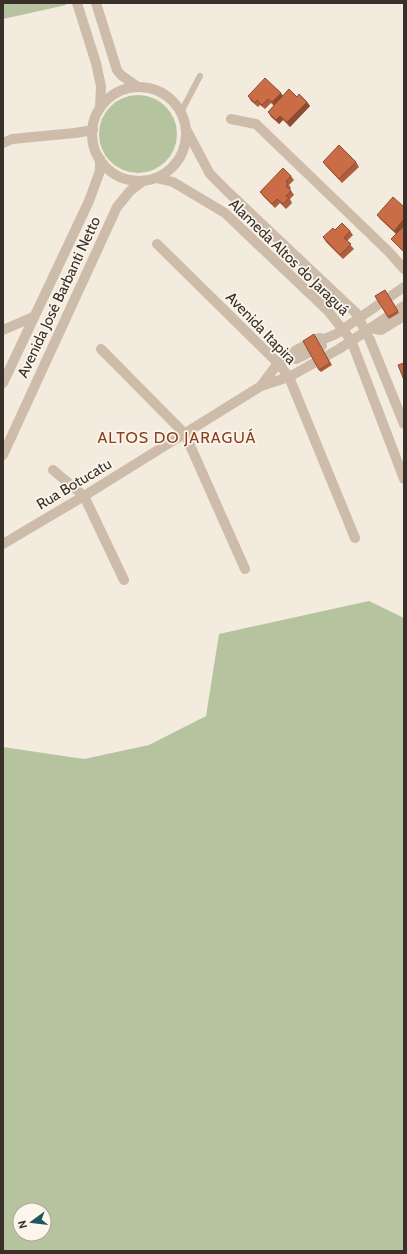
<svg xmlns="http://www.w3.org/2000/svg" width="407" height="1254" font-family="Cabin,sans-serif">
<rect width="100%" height="100%" fill="#f4ebdf"/>
<!-- green -->
<g fill="#b5c49e" fill-rule="evenodd">
<path d="M3 3H65L66 5 3 19Z"/>
<circle cx="138" cy="134" r="39"/>
<path d="M369 601 404 618V1251H3V747L84 759 149 745 206 716 219 634ZM20 1210H44V1234H20Z"/>
</g>
<g fill="none" stroke-linecap="round" stroke-linejoin="round">
<!-- service -->
<path stroke="#cdbcaa" stroke-width="6" d="M181 112 200 76"/>
<!-- minor -->
<g stroke="#cdbcaa" stroke-width="10">
<path d="M231 119 256 124 389 252 404 269"/>
<path d="M3 143 12 139 75 133 93 130"/>
<path d="M157 244 278 363 289 377 355 538"/>
<path d="M371 328 381 330 404 316"/>
<path d="M3 330 33 317"/>
<path d="M101 349 185 434 245 569"/>
<path d="M287 358 296 359 322 346"/>
<path d="M261 386 278 363 287 358 295 351 319 338 324 339 336 334 404 287"/>
<path d="M53 470 84 496 124 580"/>
<path d="M3 544 84 496 261 386 289 377 339 349 404 306"/>
</g>
<!-- tertiary -->
<g stroke="#cdbcaa" stroke-width="10">
<path d="M77 3 96 63 101 86 100 108"/>
<path d="M96 3 117 70 121 75 138 87"/>
<circle cx="139" cy="134" r="47"/>
<path d="M186 129 210 174 227 191 356 313 370 340 404 424"/>
<path d="M156 178 173 182 225 213 328 311 351 340 404 479"/>
<path d="M3 383 89 201 100 171V159"/>
<path d="M3 455 117 207 130 191 143 181"/>
</g>
</g>
<!-- wall -->
<g fill="#ae5e3d">
<path d="M248 96H283L297 97 307 102 310 106 290 127 283 120 279 124 271 117 268 112 274 106 271 103 265 109 260 105 258 107 251 101Z"/>
<path d="M323 162H356L359 167 342 183 326 166Z"/>
<path d="M291 176 294 180 289 185 291 188 290 189 294 195 290 199 292 203 286 209 280 203 275 208 263 196 260 192Z"/>
<path d="M404 207V252L391 239 396 234 380 219 377 215Z"/>
<path d="M335 230 350 231 353 235 347 241 354 249 343 259 326 242 323 237Z"/>
<path d="M385 290 399 313 389 319 375 296Z"/>
<path d="M315 337 332 365 321 372 319 370Z"/>
</g>
<!-- shaded-wall -->
<g fill="#8d4c32">
<path d="M281 93 284 97 275 106 272 102Z"/>
<path d="M307 102 310 106 290 127 287 122Z"/>
<path d="M280 116 283 120 279 124 276 120Z"/>
<path d="M404 219V227L397 235 394 231Z"/>
</g>
<!-- building -->
<g fill="#ca6d47" stroke="#8d4c32">
<path d="M265 78 281 93 272 102 268 99 262 105 257 100 255 103 248 96Z"/>
<path d="M289 89 297 97 299 94 307 102 287 122 280 116 276 120 268 112Z"/>
<path d="M339 145 356 162 339 179 323 162Z"/>
<path d="M283 168 291 176 286 181 288 184 286 186 291 191 286 196 289 198 283 204 277 199 272 204 260 192Z"/>
<path d="M393 197 404 207V219L394 231 377 215Z"/>
<path d="M342 223 350 231 344 238 351 244 340 255 323 237 333 228 335 230Z"/>
<path d="M404 226V252L391 239Z"/>
<path d="M385 290 398 311 388 317 375 296Z"/>
<path d="M314 334 330 363 319 370 303 341Z"/>
<path d="M404 363V380L398 365Z"/>
</g>
<g text-anchor="middle" dominant-baseline="central" stroke-width="3.5" stroke-linejoin="round" paint-order="stroke">
<!-- street labels -->
<g font-size="15" fill="#3a302a" stroke="#fbf5ec">
<text transform="translate(289 257) rotate(44)">Alameda Altos do Jaraguá</text>
<text transform="translate(59 297) rotate(-65)">Avenida José Barbanti Netto</text>
<text transform="translate(261 328) rotate(46)">Avenida Itapira</text>
<text transform="translate(74 484) rotate(-31)">Rua Botucatu</text>
</g>
<!-- neighbourhood labels -->
<g font-size="16" letter-spacing="1" fill="#8c3f20" stroke="#fbf5ec">
<text x="177" y="437">ALTOS DO JARAGUÁ</text>
</g>
</g>
<!-- border -->
<rect width="407" height="1254" fill="none" stroke="#3a302a" stroke-width="8"/>
<!-- north arrow -->
<g transform="translate(32 1222) rotate(255)"><circle r="19" fill="#fbf5ec" stroke="#aea69e"/>
<path d="M0-3L7 15L0 10L-7 15Z" fill="#1d565d"/>
<text y="-6" font-size="11" font-weight="bold" text-anchor="middle" fill="#3a302a">N</text>
</g>
</svg>
